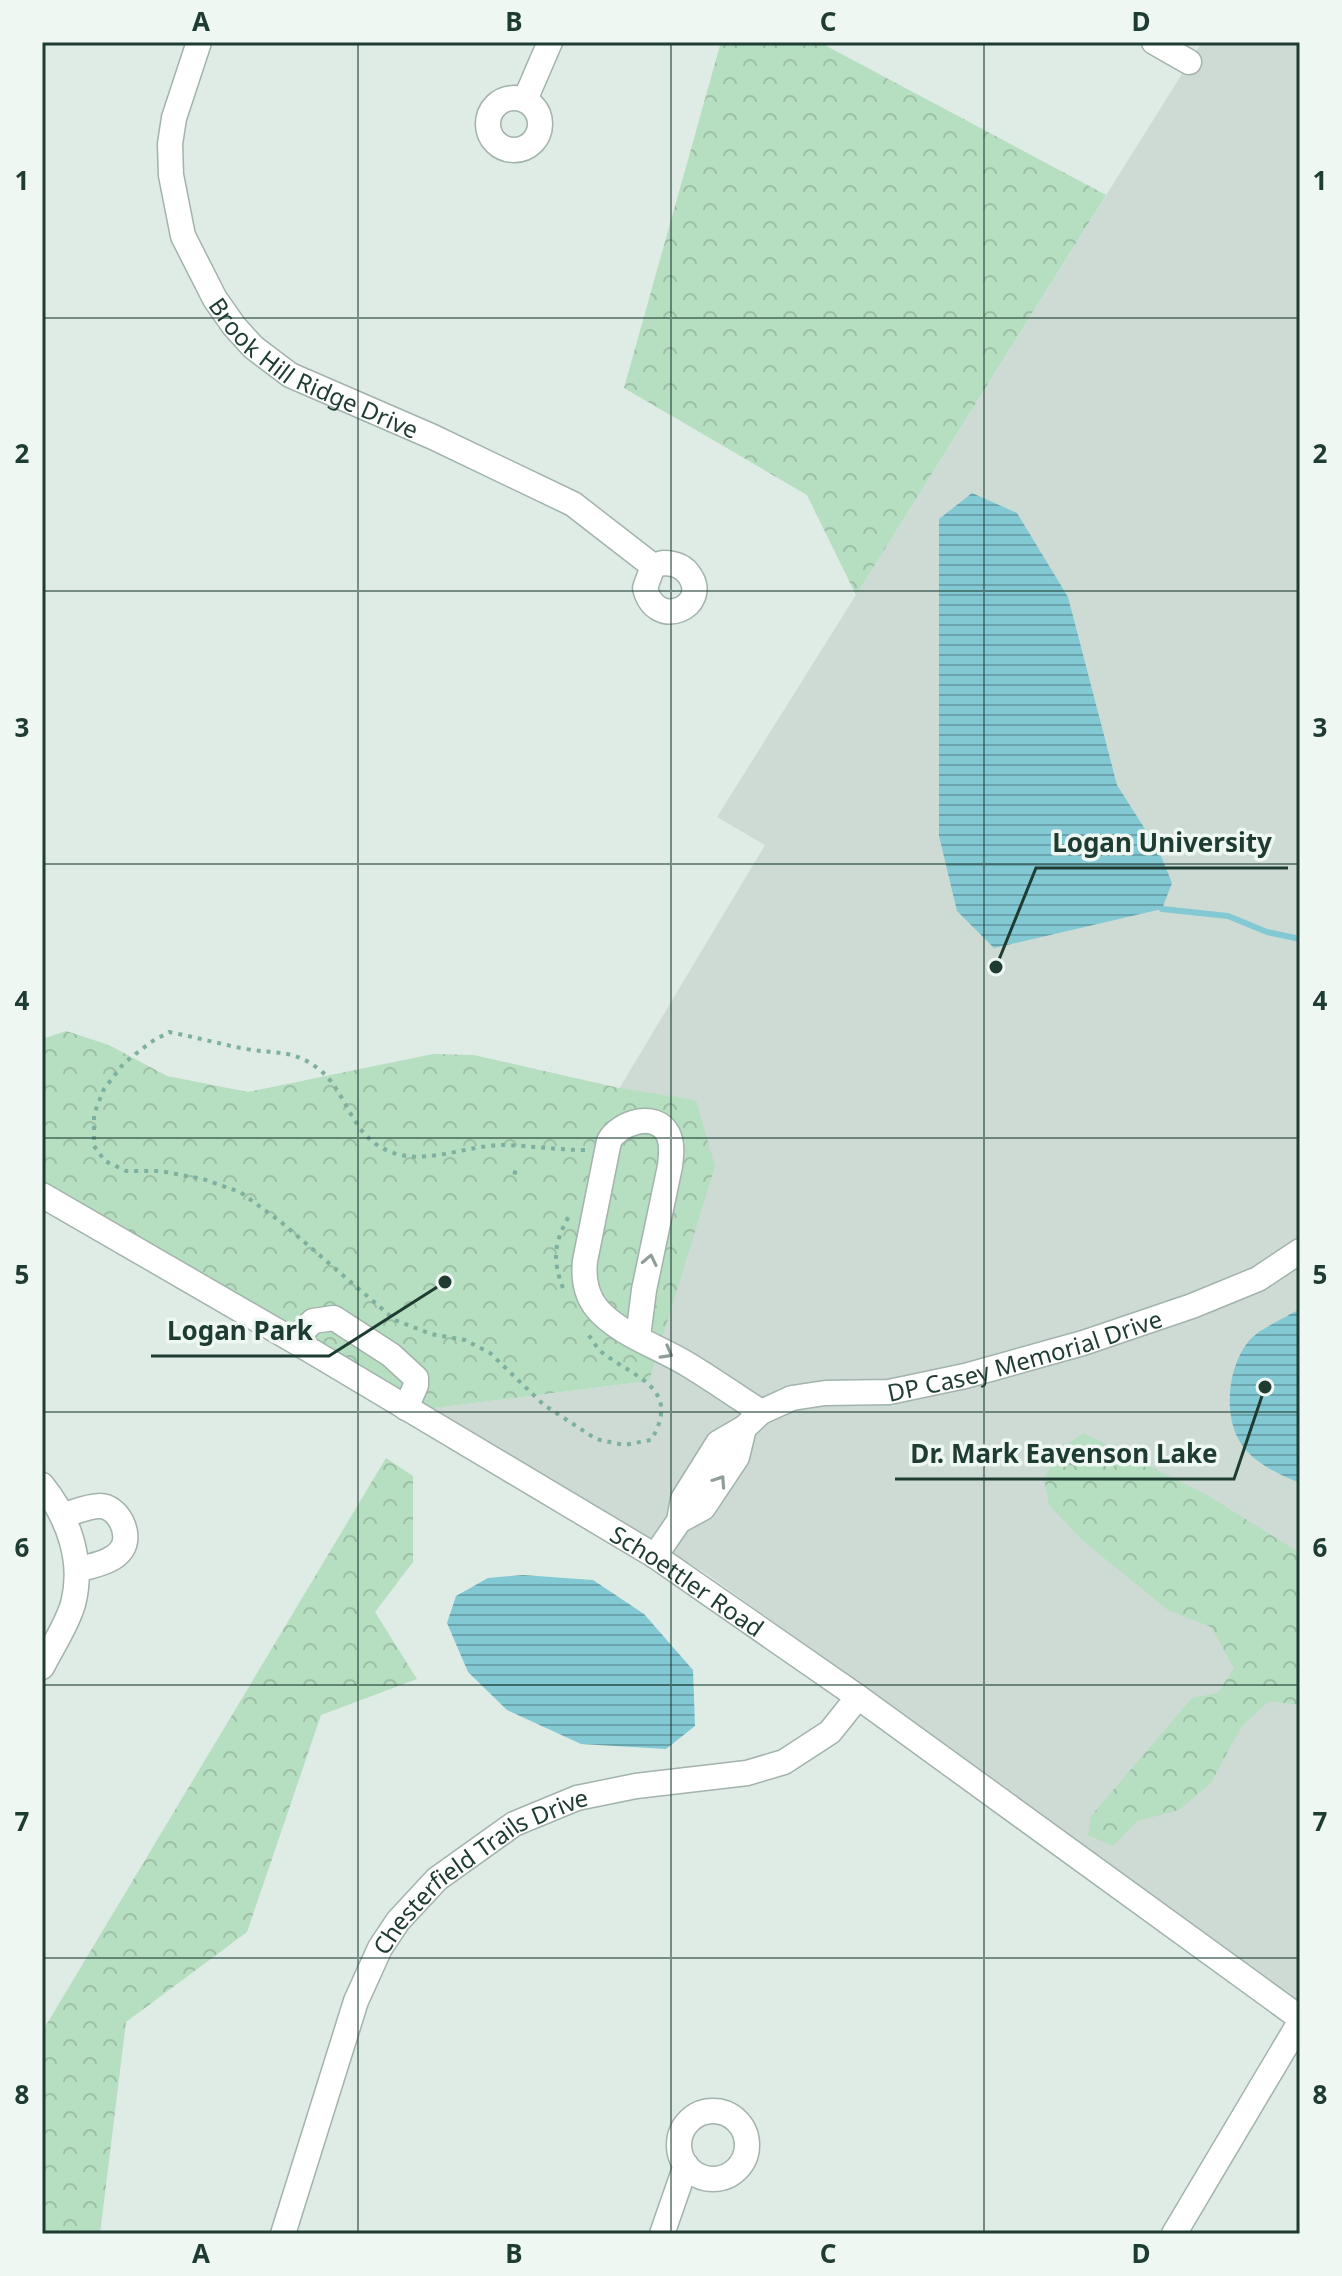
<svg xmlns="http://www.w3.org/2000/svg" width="1342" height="2276" font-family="'Noto Sans',sans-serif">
<defs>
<pattern id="forest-crowns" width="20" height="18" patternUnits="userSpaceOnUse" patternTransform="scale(2)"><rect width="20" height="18" fill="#b6dec0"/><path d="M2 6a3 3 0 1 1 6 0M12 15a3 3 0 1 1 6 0" fill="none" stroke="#9cbfa5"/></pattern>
<pattern id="water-rules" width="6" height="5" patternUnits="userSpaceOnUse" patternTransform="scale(2)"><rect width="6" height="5" fill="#83c9d4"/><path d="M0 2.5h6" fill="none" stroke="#6ba4ad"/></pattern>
</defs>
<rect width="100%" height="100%" fill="#dfebe5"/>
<!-- built -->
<path fill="#cddbd4" d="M1202 42H1300V2003L707 1574 426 1409 649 1381 696 1100 619 1089 765 845 717 817Z"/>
<!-- forest -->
<g fill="url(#forest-crowns)">
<path d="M721 42H819L1106 195 856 595 807 495 624 388Z"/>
<path d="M66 1031 109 1045 167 1076 248 1092 433 1054 474 1055 619 1088 696 1100 715 1166 649 1381 426 1409 42 1183V1039Z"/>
<path d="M1083 1433 1207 1495 1300 1553V1705L1269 1701 1241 1727 1211 1783 1179 1810 1137 1821 1113 1846 1088 1835 1091 1816 1192 1698 1218 1693 1234 1668 1211 1627 1168 1610 1082 1540 1049 1505 1044 1479 1057 1452Z"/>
<path d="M386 1458 413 1476V1562L375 1612 417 1679 321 1715 247 1932 126 2022 100 2234H42V2032Z"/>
</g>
<!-- water -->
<g fill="url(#water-rules)">
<path d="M972 493 1017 513 1068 597 1117 785 1159 851 1172 883 1162 909 994 948 957 911 939 836V519Z"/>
<path d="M1300 1309V1483C1279 1475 1252 1462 1240 1442 1223 1414 1228 1367 1248 1342 1257 1330 1286 1317 1300 1309Z"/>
<path d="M523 1575 593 1580 644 1614 693 1670 695 1726 666 1749 581 1744 507 1710 468 1672 447 1623 456 1596 488 1578Z"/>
</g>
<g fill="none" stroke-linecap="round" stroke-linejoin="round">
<!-- stream -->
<path stroke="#83c9d4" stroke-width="6" d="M1162 909 1228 916 1267 932 1300 939"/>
<defs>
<g id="minor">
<path id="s1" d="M199 42 174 118 170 144 171 175 183 236 215 299 234 326 253 347 290 375 433 437 573 504 653 566"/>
<path d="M1154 42 1189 62"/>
<circle cx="514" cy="124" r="26"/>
<path d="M525 100 550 42"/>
<path d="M663 563C674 563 684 566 690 576 710 606 656 632 645 588L653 566Z"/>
<path id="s2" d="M42 1195 303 1346 655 1556 858 1697 1300 2018"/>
<path d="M638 1337 644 1290 670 1166C671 1156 673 1144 668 1134 655 1110 619 1123 609 1141L585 1261C583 1280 587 1299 601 1313 624 1336 659 1347 687 1364 712 1379 736 1396 761 1412"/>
<path d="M303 1346V1331L313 1321 334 1318 391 1355 416 1378V1385L406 1408"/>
<path d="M42 1485C69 1518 84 1562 73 1604 67 1625 52 1647 42 1667"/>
<path d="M64 1515C75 1512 88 1506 100 1506 118 1506 132 1534 122 1549 113 1563 92 1565 78 1570"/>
<path d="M679 1521 703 1508 737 1457 744 1428"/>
<path id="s3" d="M655 1556 679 1521 683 1499 718 1443 744 1428 761 1412 792 1398 825 1393 889 1392 965 1376 1083 1343 1192 1306 1258 1279 1300 1251"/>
<circle cx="713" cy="2145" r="34"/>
<path id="s4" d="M283 2234 356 2001 380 1948 398 1921 437 1879 514 1824 577 1798 636 1786 747 1773 784 1762 830 1732 858 1697"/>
<path d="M662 2234 686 2165"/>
<path d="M1174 2234 1300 2022"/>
</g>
</defs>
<!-- minor casing -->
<use href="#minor" stroke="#a2b3ac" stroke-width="27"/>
<!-- path -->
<g stroke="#7db09f" stroke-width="4" stroke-dasharray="4 6" stroke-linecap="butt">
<path d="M585 1150C558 1150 533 1146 506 1145 469 1144 426 1166 391 1152 348 1136 349 1090 316 1067 292 1049 273 1054 246 1049 220 1044 195 1037 169 1032L151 1042 124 1063 104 1089 94 1114V1146L105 1161 126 1171H160L203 1179 240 1192 281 1222 395 1320 431 1334 465 1340 490 1353 544 1405 596 1439 624 1445 651 1440C682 1389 636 1378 604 1354 597 1349 593 1341 588 1334"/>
<path d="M513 1172 520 1174"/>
<path d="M563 1288C552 1259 554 1243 569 1216L572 1217"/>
</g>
<!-- minor -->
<use href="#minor" stroke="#fff" stroke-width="24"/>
</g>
<!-- one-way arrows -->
<defs><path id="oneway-chevron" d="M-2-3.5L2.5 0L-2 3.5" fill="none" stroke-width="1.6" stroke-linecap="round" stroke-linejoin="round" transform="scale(2)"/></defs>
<g stroke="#8f9e99">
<use href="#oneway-chevron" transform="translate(650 1260) rotate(-78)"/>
<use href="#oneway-chevron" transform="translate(667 1353) rotate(29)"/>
<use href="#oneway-chevron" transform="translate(720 1481) rotate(-56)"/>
</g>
<!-- grid -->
<path fill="none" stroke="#1f3c33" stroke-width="2" stroke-opacity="0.55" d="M358 42V2234M671 42V2234M984 42V2234M42 318H1300M42 591H1300M42 864H1300M42 1138H1300M42 1412H1300M42 1685H1300M42 1958H1300"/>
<g text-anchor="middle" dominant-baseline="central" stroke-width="7" stroke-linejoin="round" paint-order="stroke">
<!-- street labels -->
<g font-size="24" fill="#1f3c33" stroke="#eff7f3">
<text stroke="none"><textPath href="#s1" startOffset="394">Brook Hill Ridge Drive</textPath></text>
<text stroke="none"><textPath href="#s3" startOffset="456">DP Casey Memorial Drive</textPath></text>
<text stroke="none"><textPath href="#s2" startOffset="752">Schoettler Road</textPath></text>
<text stroke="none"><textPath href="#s4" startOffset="432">Chesterfield Trails Drive</textPath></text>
</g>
</g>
<!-- callouts -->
<path fill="none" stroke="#1f3c33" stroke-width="3" d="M996 967L1036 868H1288M445 1282L329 1356H151M1265 1387L1234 1479H895"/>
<g fill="#1f3c33" stroke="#eff7f3" stroke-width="3">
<circle cx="996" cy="967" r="8"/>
<circle cx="445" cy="1282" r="8"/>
<circle cx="1265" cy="1387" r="8"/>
</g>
<g font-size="26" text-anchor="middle" font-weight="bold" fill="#1f3c33" stroke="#eff7f3" stroke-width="7" stroke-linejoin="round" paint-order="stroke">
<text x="1162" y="852">Logan University</text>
<text x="240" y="1340">Logan Park</text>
<text x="1064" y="1463">Dr. Mark Eavenson Lake</text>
</g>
<!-- border -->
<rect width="1342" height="2276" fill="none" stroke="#eff7f3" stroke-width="88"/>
<rect x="44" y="44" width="1254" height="2188" fill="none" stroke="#1f3c33" stroke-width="3"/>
<g font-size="26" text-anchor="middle" font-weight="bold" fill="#1f3c33">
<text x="201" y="31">A</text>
<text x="514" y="31">B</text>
<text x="828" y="31">C</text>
<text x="1141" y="31">D</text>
<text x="22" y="190">1</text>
<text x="1320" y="190">1</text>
<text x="22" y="463">2</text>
<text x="1320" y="463">2</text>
<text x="22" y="737">3</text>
<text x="1320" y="737">3</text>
<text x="22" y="1010">4</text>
<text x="1320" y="1010">4</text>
<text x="22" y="1284">5</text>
<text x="1320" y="1284">5</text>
<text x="22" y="1557">6</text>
<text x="1320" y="1557">6</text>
<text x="22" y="1831">7</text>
<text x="1320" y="1831">7</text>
<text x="22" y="2104">8</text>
<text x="1320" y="2104">8</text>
<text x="201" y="2263">A</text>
<text x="514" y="2263">B</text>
<text x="828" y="2263">C</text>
<text x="1141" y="2263">D</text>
</g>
</svg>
